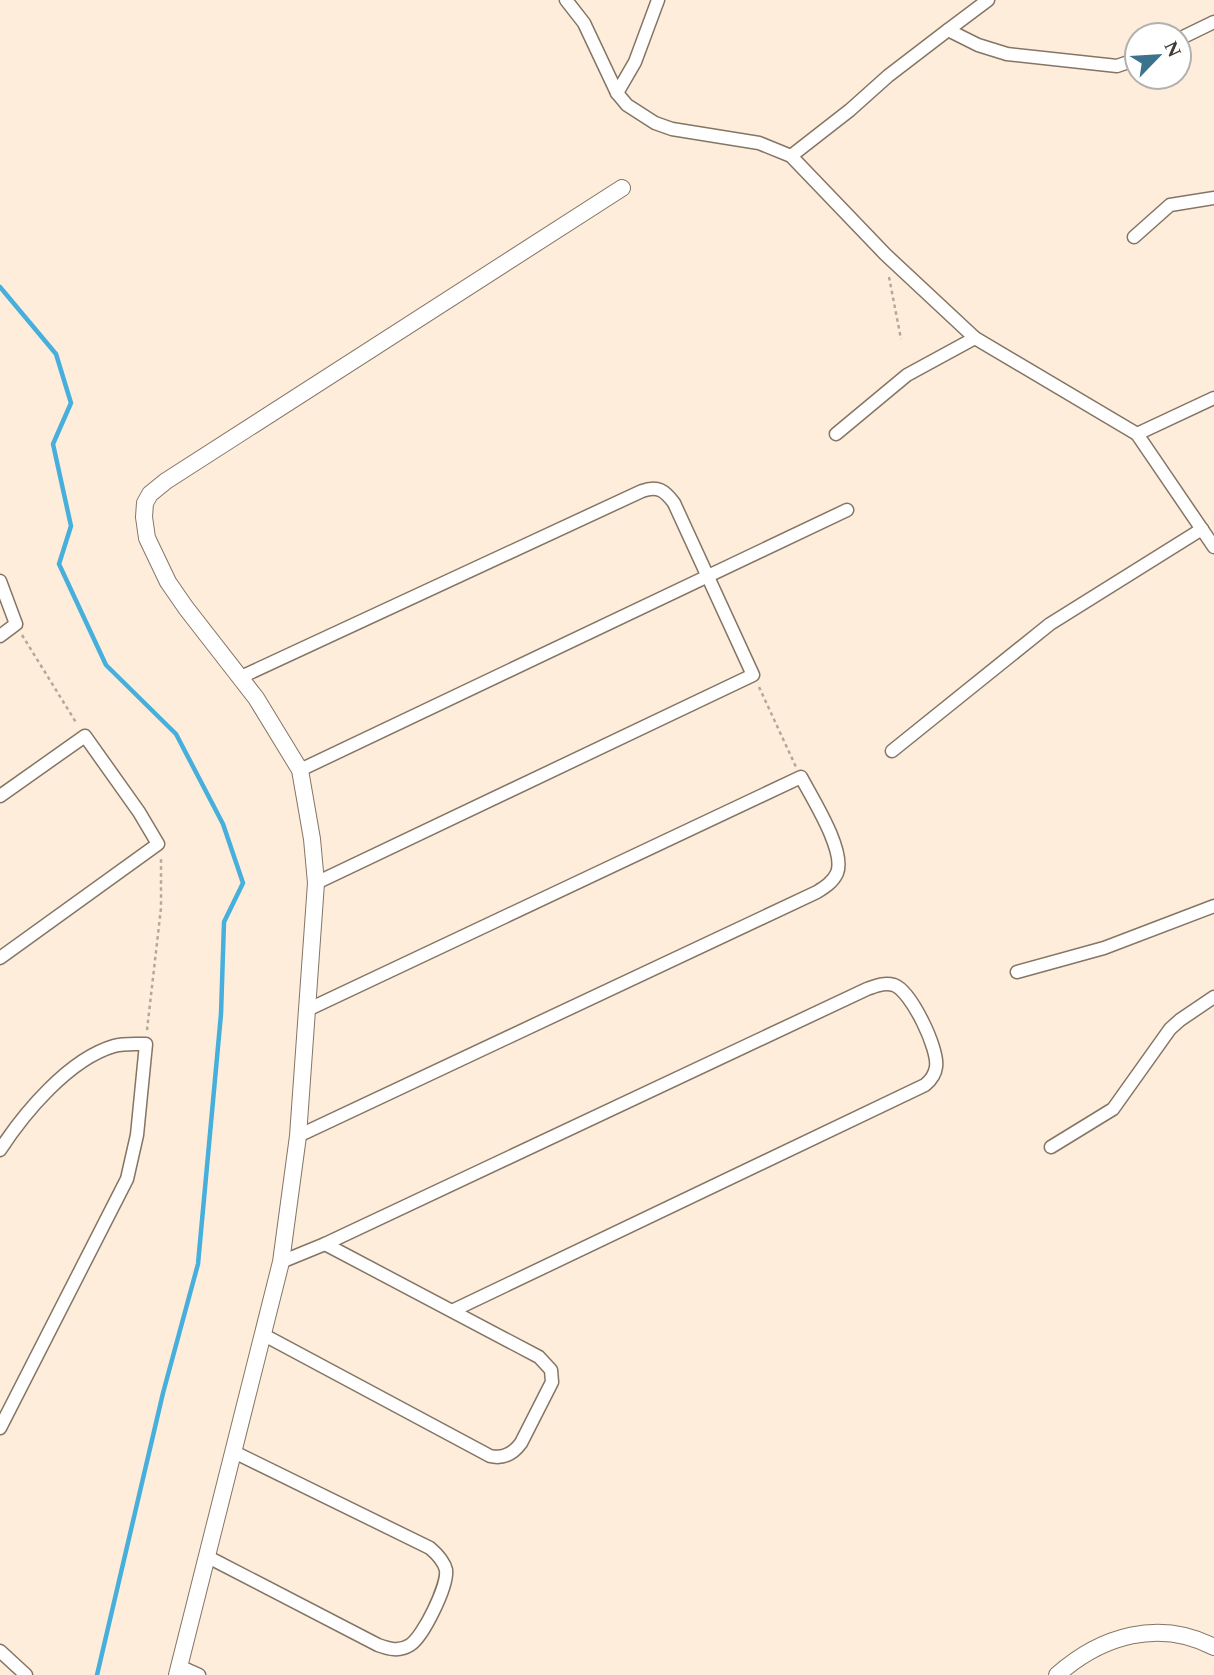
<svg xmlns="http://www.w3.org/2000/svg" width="1214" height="1675" font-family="Spectral,serif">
<rect width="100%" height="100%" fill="#feeddb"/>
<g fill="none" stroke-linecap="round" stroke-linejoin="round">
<!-- stream -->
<path stroke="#47afdc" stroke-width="4.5" d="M0 287 56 354 71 403 53 444 71 526 59 564 106 665 176 734 223 824 243 883 224 922 221 1014 198 1264 163 1393 97 1675"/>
<defs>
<g id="minor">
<path d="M566 0 584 23 617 93 627 105 655 123 672 129 759 143 791 156 885 254 975 338 1137 434 1214 547"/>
<path d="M948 30 988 0"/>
<path d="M1179 39 1214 22"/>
<path d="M617 93 635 62 658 0"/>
<path d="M791 156 850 110 888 76 948 30 978 45 1007 54 1117 66 1137 59"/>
<path d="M1134 237 1170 205 1214 198"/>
<path d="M836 434 907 375 975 338"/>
<path d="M1137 434 1214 398"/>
<path d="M0 581 16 624 0 636"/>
<path d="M241 677 642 491C658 485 665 491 674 503L753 675 316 883"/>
<path d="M892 751 1050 624 1202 529"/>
<path d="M300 770 847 510"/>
<path d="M0 796 85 736 139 812 158 844 0 958"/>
<path d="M1017 972 1104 948 1214 906"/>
<path d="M298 1136 817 892C825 887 833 882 837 873 846 851 812 798 801 777L307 1010"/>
<path d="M1051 1147 1113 1109 1170 1029 1180 1020 1214 997"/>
<path d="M0 1150C24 1113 69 1059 114 1046 124 1043 135 1044 146 1044L137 1135 127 1179 0 1428"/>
<path d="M281 1262 325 1244 867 989C876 986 884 982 894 985 911 991 939 1049 936 1067 935 1075 931 1080 925 1085L454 1310"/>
<path d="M264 1335 490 1456C503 1459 513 1454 521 1443L552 1382 551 1370 539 1357 325 1244"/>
<path d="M208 1557 378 1645C389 1649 399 1652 410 1645 423 1637 448 1586 446 1570 444 1561 437 1554 430 1548L234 1452"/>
<path d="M0 1651 26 1675"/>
<path d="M179 1666 199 1675"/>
</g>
<g id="tertiary">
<path d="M177 1675 281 1262 298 1136 316 883 312 839 300 770 256 698 186 608 168 582 147 538 144 517 145 503 150 494 166 481 622 188"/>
<path d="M1057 1675C1101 1636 1159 1618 1214 1647"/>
</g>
</defs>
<!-- minor casing -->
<use href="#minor" stroke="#847565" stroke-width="15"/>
<!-- tertiary casing -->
<use href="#tertiary" stroke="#847565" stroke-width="18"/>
<!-- path -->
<g stroke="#b5a89b" stroke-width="2.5" stroke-dasharray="3.5 3.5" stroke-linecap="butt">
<path d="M889 277 901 339"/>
<path d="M22 635 77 724"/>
<path d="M759 687 796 767"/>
<path d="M147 1030 161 908V859"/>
</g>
<!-- minor -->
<use href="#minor" stroke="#fff" stroke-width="12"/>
<!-- tertiary -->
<use href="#tertiary" stroke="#fff" stroke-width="16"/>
</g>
<!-- north arrow -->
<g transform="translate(1158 56) rotate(65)"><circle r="33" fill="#ffffff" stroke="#b3b1ae" stroke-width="2"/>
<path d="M0-5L12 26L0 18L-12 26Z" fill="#3b738d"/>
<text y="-10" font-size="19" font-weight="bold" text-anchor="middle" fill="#413b34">N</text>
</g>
</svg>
